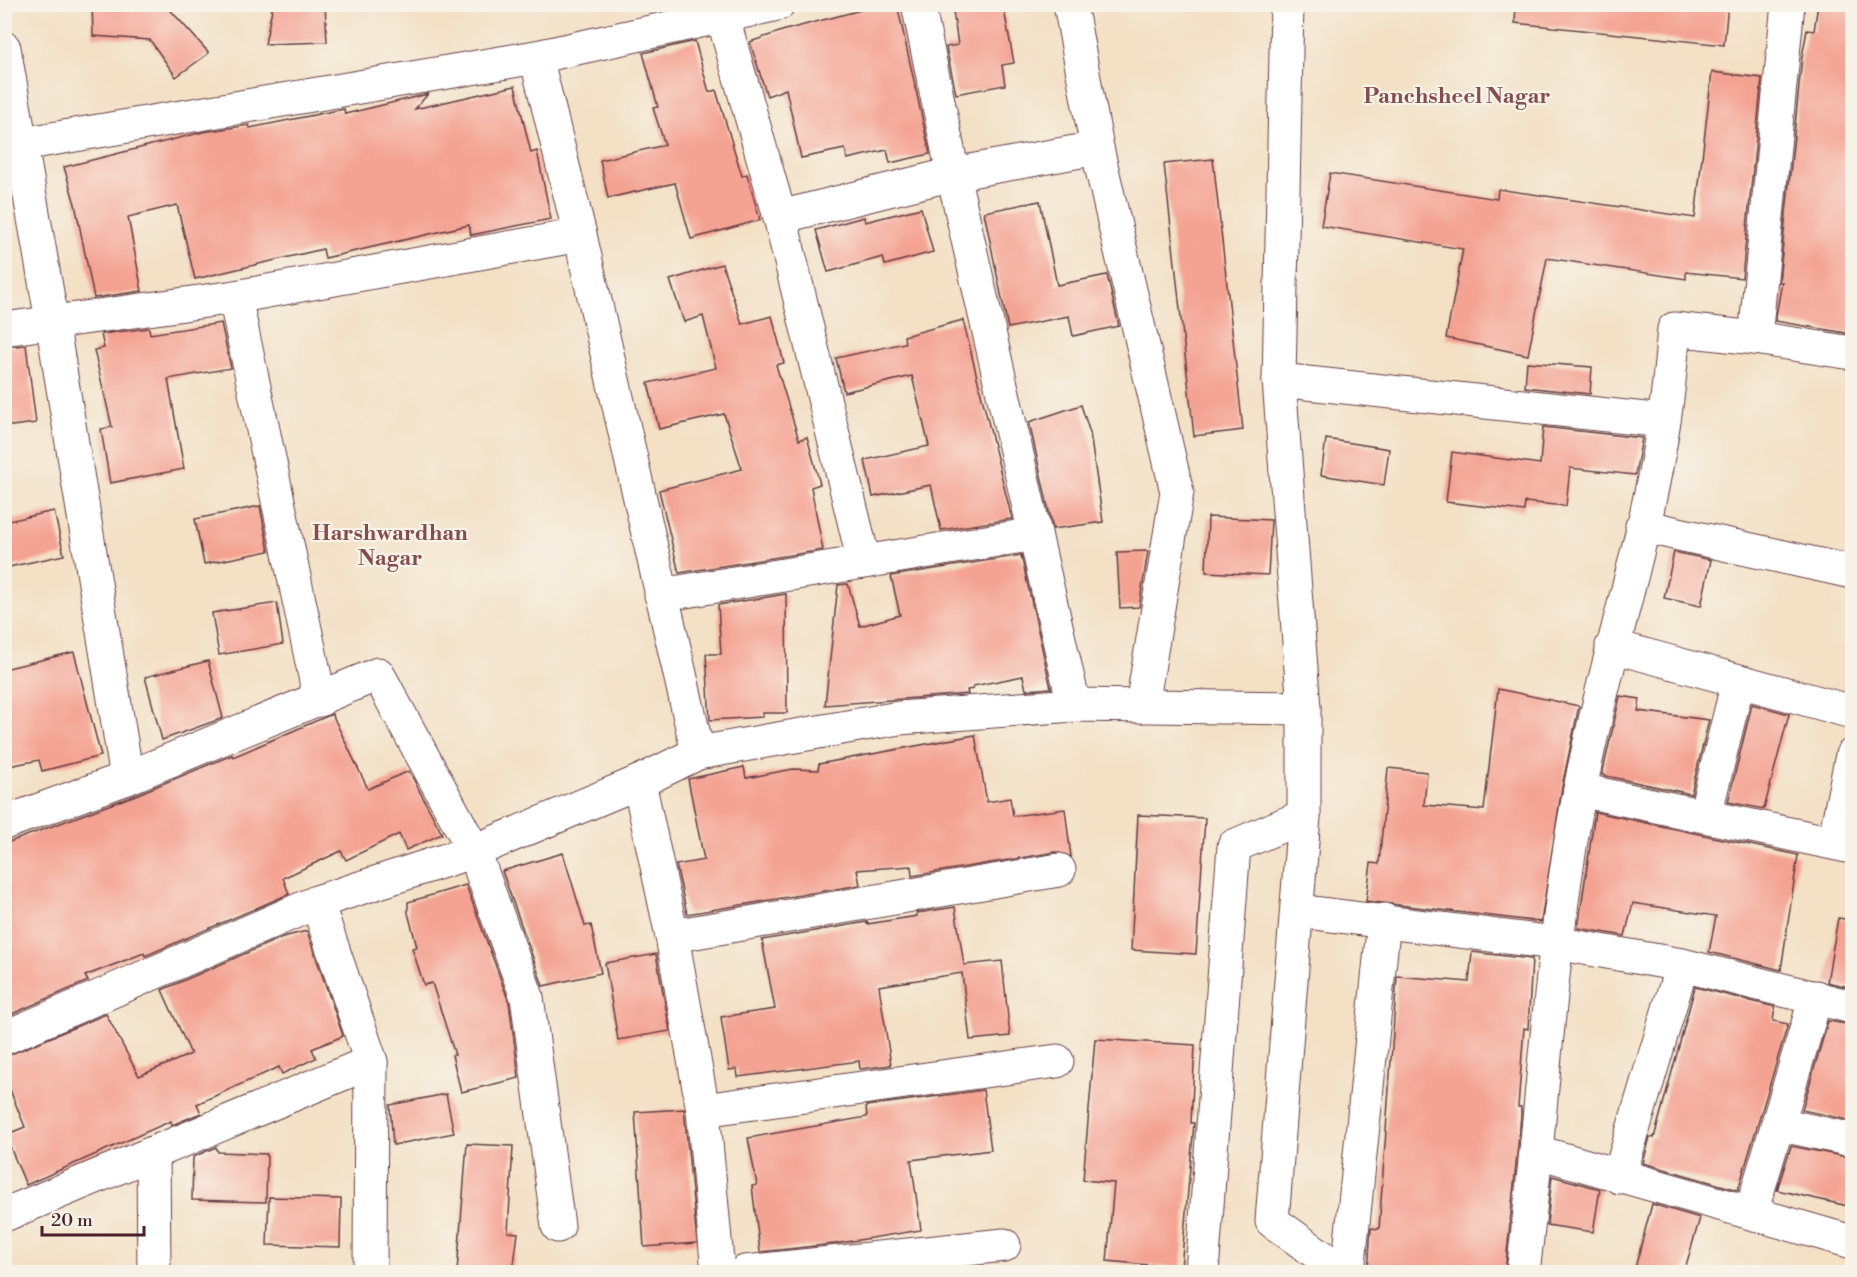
<svg xmlns="http://www.w3.org/2000/svg" width="1857" height="1277" font-family="'Libre Bodoni',serif">
<rect width="100%" height="100%" fill="#f7f3e8"/>
<filter id="ink" filterUnits="userSpaceOnUse"><feTurbulence type="fractalNoise" baseFrequency=".0167" numOctaves="2"/><feDisplacementMap in="SourceGraphic" scale="12" xChannelSelector="R" yChannelSelector="G"/><feConvolveMatrix kernelMatrix="1 2 1 2 8 2 1 2 1" color-interpolation-filters="sRGB"/></filter>
<filter id="wash" filterUnits="userSpaceOnUse"><feTurbulence type="fractalNoise" baseFrequency=".008" numOctaves="4" result="noise"/><feDisplacementMap in="SourceGraphic" scale="24" xChannelSelector="R" yChannelSelector="G"/><feGaussianBlur stdDeviation="1.35" result="paint"/><feColorMatrix in="noise" values="0 0 0 0 0 0 0 0 0 0 0 0 0 0 0 0 0 1.4 0 .05"/><feComposite in="paint" operator="in"/></filter>
<g filter="url(#wash)">
<rect width="100%" height="100%" fill="#f3e0c5"/>
<g id="blocks">
<!-- building -->
<g fill="#f4a292">
<path d="M92 4H165L209 53 176 77 150 40 93 36Z"/>
<path d="M273 4H325L327 42 265 44Z"/>
<path d="M884 4H897L930 154 890 163 887 150 847 159 845 149 801 158 786 89 767 96 750 42 785 30Z"/>
<path d="M952 4H1003L1014 63 1002 65 1005 85 956 94 946 47 958 45Z"/>
<path d="M1516 4H1728L1724 45 1515 23Z"/>
<path d="M1818 4H1852V334L1775 321 1782 282H1779L1802 57 1807 30 1814 31Z"/>
<path d="M695 41 709 92 716 90 742 176 747 174 760 220 691 239 675 183 608 198 600 160 665 145 653 108 658 107 643 53Z"/>
<path d="M1712 72 1762 78 1742 278 1686 272V279L1547 258 1528 355 1446 338 1463 249 1321 226 1330 173 1497 199 1498 189 1695 218Z"/>
<path d="M515 86 531 153 537 151 551 219 471 235 469 225 325 258 323 249 195 279 177 205 128 217 142 291 94 298 75 204 64 167 203 132 249 125 250 128 344 109 345 114 428 94 415 109Z"/>
<path d="M1213 159 1243 430 1194 436 1164 164Z"/>
<path d="M1040 201 1057 285 1107 275 1119 326 1073 336 1069 316 1008 328 984 212Z"/>
<path d="M921 208 933 252 885 265 883 257 828 272 816 230 864 217 865 222Z"/>
<path d="M722 264 742 324 772 316 784 363 776 365 799 440 807 437 820 484 811 487 823 550 679 573 659 490 742 469 724 414 659 429 648 383 716 368 703 316 684 322 670 280Z"/>
<path d="M963 320 1012 519 941 530 931 485 873 497 865 460 929 446 912 376 844 392 836 358 905 343 904 336Z"/>
<path d="M221 323 231 368 168 379 184 469 110 483 101 429 112 427 94 350 104 348 101 334 149 328 150 334Z"/>
<path d="M26 345 36 423 4 427V347Z"/>
<path d="M1527 362 1592 367 1590 394 1525 387Z"/>
<path d="M1081 405 1090 433 1103 522 1053 529 1029 422Z"/>
<path d="M1543 427 1642 438 1635 475 1570 468 1566 506 1525 502 1524 511 1446 502 1452 452 1540 464Z"/>
<path d="M1326 439 1389 449 1384 485 1321 475Z"/>
<path d="M260 506 269 551 204 564 195 519Z"/>
<path d="M54 511 64 555 4 568V522Z"/>
<path d="M1208 517 1271 520 1268 575 1206 572Z"/>
<path d="M1148 551 1139 607 1120 608 1117 552Z"/>
<path d="M1674 552 1711 560 1701 606 1664 598Z"/>
<path d="M1021 555 1051 688 1026 690 1023 676 973 686V689L967 690 968 694 825 705 838 585 848 584 860 626 900 615 891 576Z"/>
<path d="M786 594 787 713H763V717L710 720 706 654H721L718 605Z"/>
<path d="M277 603 283 644 219 655 212 613Z"/>
<path d="M74 652 101 756 42 771 39 760 4 767V669Z"/>
<path d="M208 661 223 718 162 740 145 677Z"/>
<path d="M1498 689 1579 706 1562 787 1541 922 1366 901 1371 863 1379 864 1388 768 1427 772 1424 805 1484 810Z"/>
<path d="M1620 696 1640 699 1638 711 1709 720 1691 794 1602 775Z"/>
<path d="M1752 704 1789 714 1764 809 1728 802Z"/>
<path d="M332 714 368 789 409 771 442 834 406 850 399 834 346 860 341 851 283 878 289 894 145 956 144 953 85 976 88 981 12 1014 4 996V844L133 796 232 755 233 757Z"/>
<path d="M975 735 987 802 1010 798 1013 816 1065 809 1071 857 1056 852 912 876 911 866 857 870 860 885 687 914 676 865 704 860 688 779 744 767 746 778 793 769 818 770 819 764Z"/>
<path d="M1595 812 1798 855 1781 970 1709 952 1716 916 1633 903 1625 936 1578 928Z"/>
<path d="M1138 815 1205 818 1196 954 1131 950Z"/>
<path d="M563 853 585 926 591 925 601 973 543 986 502 871Z"/>
<path d="M466 885 509 1002 519 1078 461 1092 452 1055H455L432 983 424 985 412 948 417 947 408 913V902Z"/>
<path d="M955 907 964 965 1002 961 1010 1036 970 1040 962 973 879 986 891 1065 860 1069 859 1061 738 1077 737 1069 729 1070 721 1017 775 1009 762 940 867 922V924L917 916V913Z"/>
<path d="M1838 918 1852 920V988L1827 982Z"/>
<path d="M307 931 343 1036 312 1049 316 1058 282 1074 279 1067 197 1104 201 1113 172 1125 171 1121 26 1185 5 1135 25 1127 4 1075V1057L106 1014 139 1076 191 1054 162 990 283 937Z"/>
<path d="M1472 952 1532 959 1528 1029 1524 1028 1518 1107H1521V1116L1505 1272 1368 1271 1371 1228 1379 1229 1397 976 1469 982Z"/>
<path d="M656 954 670 1031 618 1040 605 963Z"/>
<path d="M1695 987 1775 1007 1773 1021 1788 1024 1738 1190 1643 1163 1650 1137 1654 1138Z"/>
<path d="M1828 1021 1852 1025V1121L1802 1110Z"/>
<path d="M1095 1039 1195 1045 1191 1123H1194L1181 1268 1107 1261 1114 1183 1083 1180Z"/>
<path d="M983 1090 991 1150 911 1160 921 1230 834 1244 760 1252 752 1186 757 1185 748 1138 867 1117 866 1106Z"/>
<path d="M446 1094 454 1133 393 1145 390 1105Z"/>
<path d="M684 1109 697 1243 644 1247 635 1112Z"/>
<path d="M467 1144 513 1146 508 1232 518 1233 513 1272H457Z"/>
<path d="M1791 1146 1852 1158V1186L1848 1206 1777 1190Z"/>
<path d="M216 1147 218 1152 267 1154 266 1202 192 1200 193 1157Z"/>
<path d="M1552 1176 1600 1189 1593 1232 1547 1225Z"/>
<path d="M269 1197 341 1199 340 1247 267 1245Z"/>
<path d="M1652 1204 1700 1218 1684 1272H1634Z"/>
</g>
</g>
</g>
<g filter="url(#ink)">
<use href="#blocks" fill-opacity="0" stroke="#633c42" stroke-width="1.5"/>
<g fill="none" stroke-linecap="round" stroke-linejoin="round">
<defs>
<g id="street">
<path d="M918 4 953 174 1074 705"/>
<path d="M1070 4 1097 148 1177 492 1142 706"/>
<path d="M1287 4 1279 380 1304 708V816L1272 1221 1343 1272"/>
<path d="M723 18 780 217 864 562"/>
<path d="M4 48 52 321 127 778"/>
<path d="M536 57 580 235 698 753"/>
<path d="M4 147 536 57 778 4"/>
<path d="M780 217 953 174 1097 148"/>
<path d="M235 297 320 700"/>
<path d="M4 329 235 297 580 235"/>
<path d="M1755 338 1788 4"/>
<path d="M1279 380 1664 421"/>
<path d="M1642 526 1852 572"/>
<path d="M661 595 1035 534"/>
<path d="M1612 646 1852 712"/>
<path d="M639 782 672 936 703 1110 718 1272"/>
<path d="M1580 790 1852 847"/>
<path d="M1705 815 1738 682"/>
<path d="M4 823 127 778 378 674 474 851 527 997 558 1226"/>
<path d="M1834 843 1852 755"/>
<path d="M317 902 371 1062 370 1272"/>
<path d="M1298 911 1555 943 1682 965 1852 1007"/>
<path d="M672 936 1059 870"/>
<path d="M4 1038 317 902 474 851 639 782 698 753 899 718 1074 705 1304 708"/>
<path d="M703 1110 1057 1061"/>
<path d="M1778 1124 1852 1140"/>
<path d="M1538 1152 1852 1242"/>
<path d="M153 1153 154 1272"/>
<path d="M1619 1177 1682 965"/>
<path d="M1751 1213 1816 997"/>
<path d="M4 1215 371 1062"/>
<path d="M745 1272 1004 1245"/>
<path d="M1202 1272 1234 846 1304 816"/>
<path d="M1348 1272 1384 920"/>
<path d="M1523 1272C1543 1112 1549 950 1580 790 1603 666 1646 545 1664 420 1669 390 1671 360 1674 329L1755 338 1852 353"/>
</g>
</defs>
<!-- street casing -->
<use href="#street" stroke="#633c42" stroke-width="35"/>
<!-- street -->
<use href="#street" stroke="#fff" stroke-width="33"/>
</g>
</g>
<g text-anchor="middle" dominant-baseline="central" stroke-width="4.5" stroke-linejoin="round" paint-order="stroke">
<!-- neighbourhood labels -->
<g font-size="22" font-weight="bold" fill="#864d4f" stroke="#f7f3e8">
<text x="1457" y="96">Panchsheel Nagar</text>
<text x="390" y="533">Harshwardhan<tspan x="390" dy="25">Nagar</tspan></text>
</g>
</g>
<!-- margin -->
<rect width="1857" height="1277" fill="none" stroke="#f7f3e8" stroke-width="24"/>
<!-- scale -->
<path d="M42 1226v9h102v-9" fill="none" stroke="#4a1f2b" stroke-width="3"/>
<text x="51" y="1226" font-size="18" fill="#4a1f2b" stroke="#f7f3e8" stroke-width="4.5" paint-order="stroke">20 m</text>
</svg>
